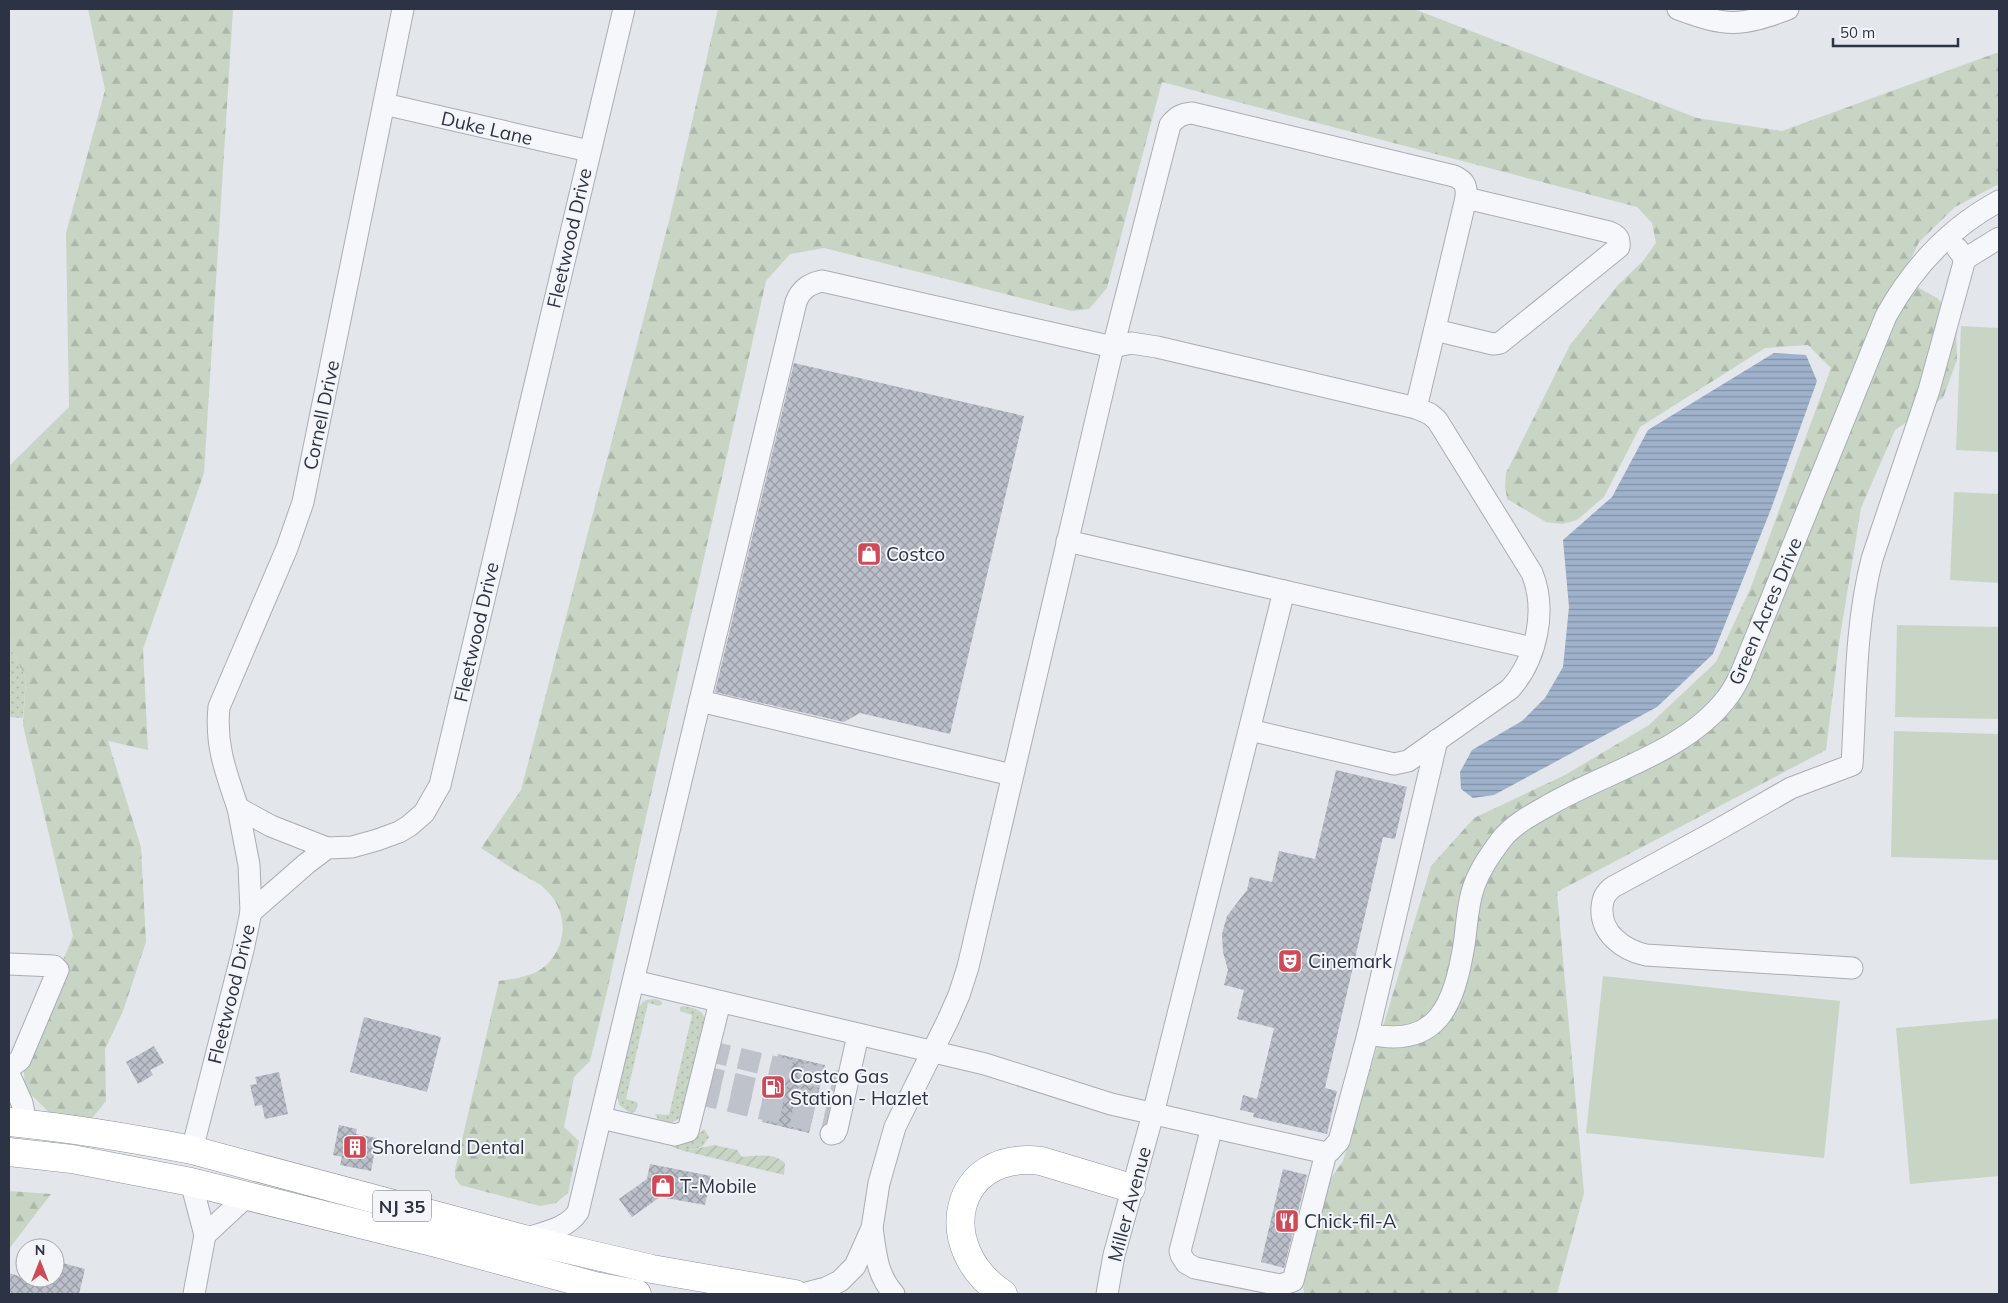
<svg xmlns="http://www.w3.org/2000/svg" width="2008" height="1303" font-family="Mulish,sans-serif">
<defs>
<pattern id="grass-dots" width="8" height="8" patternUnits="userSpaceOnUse" patternTransform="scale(1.25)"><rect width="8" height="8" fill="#c8d5c5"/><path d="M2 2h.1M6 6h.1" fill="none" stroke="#acb7aa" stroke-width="1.8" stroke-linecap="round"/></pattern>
<pattern id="forest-firs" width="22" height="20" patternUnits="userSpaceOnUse" patternTransform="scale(1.25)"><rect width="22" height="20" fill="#c8d5c5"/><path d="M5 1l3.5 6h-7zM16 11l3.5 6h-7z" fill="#acb7aa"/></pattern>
<pattern id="garden-furrows" width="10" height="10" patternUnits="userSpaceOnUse" patternTransform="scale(1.25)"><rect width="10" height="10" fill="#c8d5c5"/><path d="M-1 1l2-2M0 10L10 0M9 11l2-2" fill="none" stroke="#acb7aa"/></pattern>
<pattern id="water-rules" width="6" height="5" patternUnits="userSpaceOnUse" patternTransform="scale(1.25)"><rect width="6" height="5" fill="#9fb2cb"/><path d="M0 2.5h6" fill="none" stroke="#8291a6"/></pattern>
<pattern id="building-cross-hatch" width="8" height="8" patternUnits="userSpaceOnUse" patternTransform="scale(1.25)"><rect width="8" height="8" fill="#bbbfc9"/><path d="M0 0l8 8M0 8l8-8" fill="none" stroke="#989ca5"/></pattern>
</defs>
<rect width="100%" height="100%" fill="#e3e6eb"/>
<!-- grass -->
<g fill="url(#grass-dots)">
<path d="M9 645 26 678 23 718 9 717Z"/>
<path d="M655 999 661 1001 662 1004 659 1006 648 1003 626 1099 637 1102 638 1105 635 1112 630 1113 619 1105 617 1095 637 1008 646 1000Z"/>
<path d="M684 1006C693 1008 703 1009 705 1020L681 1118 670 1123 658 1119 655 1114 669 1115 692 1015 680 1011V1007Z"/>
<path d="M704 1129 709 1137 703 1146C693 1151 681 1152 671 1146L690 1141Z"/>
</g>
<!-- forest -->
<g fill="url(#forest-firs)">
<path d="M88 9H233L204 473 143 649 148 750 108 741 141 847 146 942 123 1011 105 1049 106 1101 89 1122 53 1116 25 1089 23 1057 73 936 23 725 26 678 9 645V466L69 407 66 233 105 90Z"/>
<path d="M718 9H1414L1697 118 1782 131 1999 52V184L1955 207 1919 242 1907 267 1919 288 1937 298 1956 318 1957 360 1943 398 1895 430 1861 508 1839 643 1826 750 1557 892 1584 1193 1557 1294H1304L1303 1280 1324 1188 1343 1161 1431 866 1474 818 1565 775 1649 725 1716 662 1751 587 1831 368 1808 345 1765 348 1640 427 1604 497 1577 520 1562 524 1546 522 1507 499 1505 486 1506 473 1570 345 1617 286 1643 261 1656 243 1652 223 1637 207 1162 82 1107 288 1089 309 1072 311 824 248 790 254 766 281 605 1000 590 1061 574 1077 564 1127 579 1141 568 1193 556 1203 540 1206 460 1185 455 1178V1170L499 981C512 979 528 977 540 970 568 951 570 913 546 890 541 884 533 881 527 877 511 868 496 858 481 848L521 790 670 217Z"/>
<path d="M9 1191 51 1194 9 1249Z"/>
</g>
<!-- garden -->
<path fill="url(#garden-furrows)" d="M714 1145 737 1150 742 1157C757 1156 773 1152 785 1163L784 1175 680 1150H691Z"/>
<!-- pitch -->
<g fill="#c8d5c5">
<path d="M1961 326 1999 328V452L1956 450Z"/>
<path d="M1954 492 1999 494V583L1950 580Z"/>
<path d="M1897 625 1999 627V719L1895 717Z"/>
<path d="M1894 731 1999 734V860L1891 857Z"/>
<path d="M1603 976 1840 1001 1824 1158 1586 1133Z"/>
<path d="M1999 1019V1176L1910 1184 1896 1028Z"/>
</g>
<!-- water -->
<path fill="url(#water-rules)" d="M1774 353 1806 355 1817 381 1771 509 1713 654 1657 707 1494 795 1473 798 1461 789 1460 772 1472 750 1522 721 1545 698 1563 667 1569 607 1563 540 1612 497 1648 430Z"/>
<!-- building -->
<g fill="url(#building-cross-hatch)">
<path d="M794 363 1024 416 950 734 860 713 844 722 715 692Z"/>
<path d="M1336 770 1407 787 1395 839 1383 837 1325 1088 1337 1091 1327 1134 1253 1117 1254 1113 1240 1110 1243 1095 1257 1099 1274 1028 1237 1019 1244 990 1224 985 1228 970 1223 952 1222 934 1227 916 1247 890 1250 877 1272 882 1279 851 1315 859Z"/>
<path d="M364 1017 441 1037 427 1092 350 1072Z"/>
<path d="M154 1046 164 1063 150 1070 153 1075 138 1084 126 1062Z"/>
<path d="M778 1054 825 1065 809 1133 762 1122Z"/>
<path d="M279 1072 288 1114 265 1119 262 1105 255 1106 250 1085 257 1084 255 1077Z"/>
<path d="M339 1125 357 1129 356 1134 377 1138 371 1171 340 1165 342 1157 333 1155Z"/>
<path d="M650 1164 711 1176 705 1205 660 1197 632 1217 619 1199 647 1179Z"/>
<path d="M1283 1169 1307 1175 1284 1268 1261 1262Z"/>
<path d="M55 1261 85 1269 79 1294H9V1273L25 1278H55Z"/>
</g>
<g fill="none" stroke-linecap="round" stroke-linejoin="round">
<!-- minor-tunnel -->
<g stroke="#bec2ca" stroke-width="21" stroke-dasharray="21 11" stroke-linecap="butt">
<path d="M708 1051 848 1084"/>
<path d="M702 1076 842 1109"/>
<path d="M698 1094 838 1127"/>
</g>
<defs>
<g id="minor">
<path d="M1678 9C1726 27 1740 27 1788 9"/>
<path d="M384 104 589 151"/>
<path d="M1957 248 1965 259 1999 238"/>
<path d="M1435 330 1493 344 1500 343 1619 247C1620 238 1617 235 1609 232L1466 198"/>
<path d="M1067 541 1532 648"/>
<path d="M700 701 796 302C801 289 809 284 822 281L1113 347 1170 125C1177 116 1182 114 1192 113L1454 176C1465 181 1467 186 1466 198L1416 408"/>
<path d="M238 808 249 865 251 912"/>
<path d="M327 848 271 826 238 808C226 773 215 745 219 707L287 548 303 502 403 9"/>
<path d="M9 964 54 966 58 970 20 1060 9 1068"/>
<path d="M1852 968 1646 955C1623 950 1600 933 1602 907 1603 898 1605 893 1613 887L1714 832 1791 788 1852 765C1856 697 1855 625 1872 559L1929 390 1965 259"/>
<path d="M634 981 985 1064 1111 1104 1326 1153 1330 1151 1339 1141 1368 1034 1437 740"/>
<path d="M1368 1034C1438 1049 1454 1005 1464 945 1467 926 1467 905 1474 886 1480 869 1490 855 1501 840 1512 825 1533 814 1549 805 1606 772 1685 752 1726 699 1732 692 1736 684 1740 676L1886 316C1913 267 1949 228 1999 201"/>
<path d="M9 1074 22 1103 26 1123"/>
<path d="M601 1118 675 1135 688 1131 720 1002"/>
<path d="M1212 1127 1180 1251 1181 1255 1186 1263 1195 1268 1280 1285 1293 1281 1326 1153"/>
<path d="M831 1134 835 1133 837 1129 858 1035"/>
<path d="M192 1150 243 950 251 912 306 864 327 848 352 847 377 840 399 832 409 826 424 813 440 785 624 9"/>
<path d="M191 1182 205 1235 194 1294"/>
<path d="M872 1228C876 1253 876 1274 894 1294"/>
<path d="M205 1235 247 1196"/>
<path d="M524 1239C542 1233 567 1229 578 1212L700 701 1012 775"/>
<path d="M803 1294 826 1288 840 1281 855 1266 872 1228 879 1183 895 1127 948 1020 959 995 968 967 1113 347 1131 343 1157 347 1416 408 1430 414 1437 420 1532 573C1547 610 1537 659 1510 689L1408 761 1394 764 1250 730"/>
<path d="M1107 1294 1114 1255 1153 1114 1284 591"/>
</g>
<g id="highway">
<path d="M9 1122C70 1128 131 1138 192 1150L524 1239 652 1269 795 1294"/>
<path d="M9 1152 72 1159 191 1182 436 1243 595 1286 637 1294"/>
<path d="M1003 1294C933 1248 952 1150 1041 1161L1131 1188"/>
</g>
</defs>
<!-- minor casing -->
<use href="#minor" stroke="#a8adb6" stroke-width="23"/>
<!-- highway casing -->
<use href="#highway" stroke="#8b93a2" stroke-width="29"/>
<!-- minor -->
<use href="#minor" stroke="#f6f7fa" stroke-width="21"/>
<!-- highway -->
<use href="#highway" stroke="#fff" stroke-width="28"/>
</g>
<!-- icons -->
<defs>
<symbol id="shop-square" viewBox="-11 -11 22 22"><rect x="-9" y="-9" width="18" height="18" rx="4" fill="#cf4a56" stroke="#f3f5f9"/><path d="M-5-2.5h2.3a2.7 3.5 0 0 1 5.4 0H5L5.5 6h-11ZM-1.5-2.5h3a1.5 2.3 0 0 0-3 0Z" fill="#fff"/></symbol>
<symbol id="theatre-square" viewBox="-11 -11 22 22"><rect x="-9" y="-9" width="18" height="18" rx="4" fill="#cf4a56" stroke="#f3f5f9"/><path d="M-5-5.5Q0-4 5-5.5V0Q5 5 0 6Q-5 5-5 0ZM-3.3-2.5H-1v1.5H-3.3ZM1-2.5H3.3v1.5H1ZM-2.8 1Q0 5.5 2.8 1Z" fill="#fff"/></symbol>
<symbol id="fuel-square" viewBox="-11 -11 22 22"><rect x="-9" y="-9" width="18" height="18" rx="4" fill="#cf4a56" stroke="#f3f5f9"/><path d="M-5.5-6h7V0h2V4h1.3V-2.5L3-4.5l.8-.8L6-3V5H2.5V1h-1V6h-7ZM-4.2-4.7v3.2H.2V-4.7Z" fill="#fff"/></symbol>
<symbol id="building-square" viewBox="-11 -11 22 22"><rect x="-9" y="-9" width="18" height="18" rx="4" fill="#cf4a56" stroke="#f3f5f9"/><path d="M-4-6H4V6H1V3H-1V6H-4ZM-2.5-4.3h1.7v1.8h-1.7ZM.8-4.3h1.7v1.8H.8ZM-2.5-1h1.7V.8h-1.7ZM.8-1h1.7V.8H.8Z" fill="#fff"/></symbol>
<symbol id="restaurant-square" viewBox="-11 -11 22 22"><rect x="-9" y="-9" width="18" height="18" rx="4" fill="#cf4a56" stroke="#f3f5f9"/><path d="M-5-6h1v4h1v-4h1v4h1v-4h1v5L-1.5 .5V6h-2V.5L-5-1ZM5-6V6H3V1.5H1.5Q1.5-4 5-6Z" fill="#fff"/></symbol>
</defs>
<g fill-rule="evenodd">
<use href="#shop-square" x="855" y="540" width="28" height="28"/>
<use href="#theatre-square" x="1276" y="947" width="28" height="28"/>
<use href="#fuel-square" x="759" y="1073" width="28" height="28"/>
<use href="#building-square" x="341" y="1133" width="28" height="28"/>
<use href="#shop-square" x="649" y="1172" width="28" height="28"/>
<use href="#restaurant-square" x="1273" y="1207" width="28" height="28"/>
</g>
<g text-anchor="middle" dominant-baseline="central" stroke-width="4" stroke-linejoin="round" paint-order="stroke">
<!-- shield labels -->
<rect fill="#f3f5f9" stroke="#676d7a" stroke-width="1" x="373" y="1190.5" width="58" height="31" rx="4"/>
<g font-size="18" font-weight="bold" fill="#2b3344">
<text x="402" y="1206">NJ 35</text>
</g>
<!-- street labels -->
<g font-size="19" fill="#2b3344" stroke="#f3f5f9">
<text transform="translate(487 128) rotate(13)">Duke Lane</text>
<text transform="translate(569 238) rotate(-77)">Fleetwood Drive</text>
<text transform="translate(321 415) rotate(-78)">Cornell Drive</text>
<text transform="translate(1765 611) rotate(-67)">Green Acres Drive</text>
<text transform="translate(476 632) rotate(-77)">Fleetwood Drive</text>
<text transform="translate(231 994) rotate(-76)">Fleetwood Drive</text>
<text transform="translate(1129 1204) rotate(-75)">Miller Avenue</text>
</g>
<!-- poi labels -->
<g font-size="19" fill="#2b3344" stroke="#f3f5f9" text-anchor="start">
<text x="886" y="554">Costco</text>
<text x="1308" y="961">Cinemark</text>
<text x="790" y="1076">Costco Gas<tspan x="790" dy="22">Station - Hazlet</tspan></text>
<text x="372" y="1147">Shoreland Dental</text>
<text x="680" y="1186">T-Mobile</text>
<text x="1304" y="1221">Chick-fil-A</text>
</g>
</g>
<!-- border -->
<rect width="2008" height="1303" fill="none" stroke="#2b3344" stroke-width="20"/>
<!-- north arrow -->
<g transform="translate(40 1263)"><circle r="24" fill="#f3f5f9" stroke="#a3a7b1"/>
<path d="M0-4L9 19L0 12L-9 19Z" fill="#cf4a56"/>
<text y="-8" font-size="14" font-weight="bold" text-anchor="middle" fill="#2b3344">N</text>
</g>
<!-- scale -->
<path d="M1833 38v8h125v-8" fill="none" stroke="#2b3344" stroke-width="2.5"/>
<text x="1840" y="38" font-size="15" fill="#2b3344" stroke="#f3f5f9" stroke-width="4" paint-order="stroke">50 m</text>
</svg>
